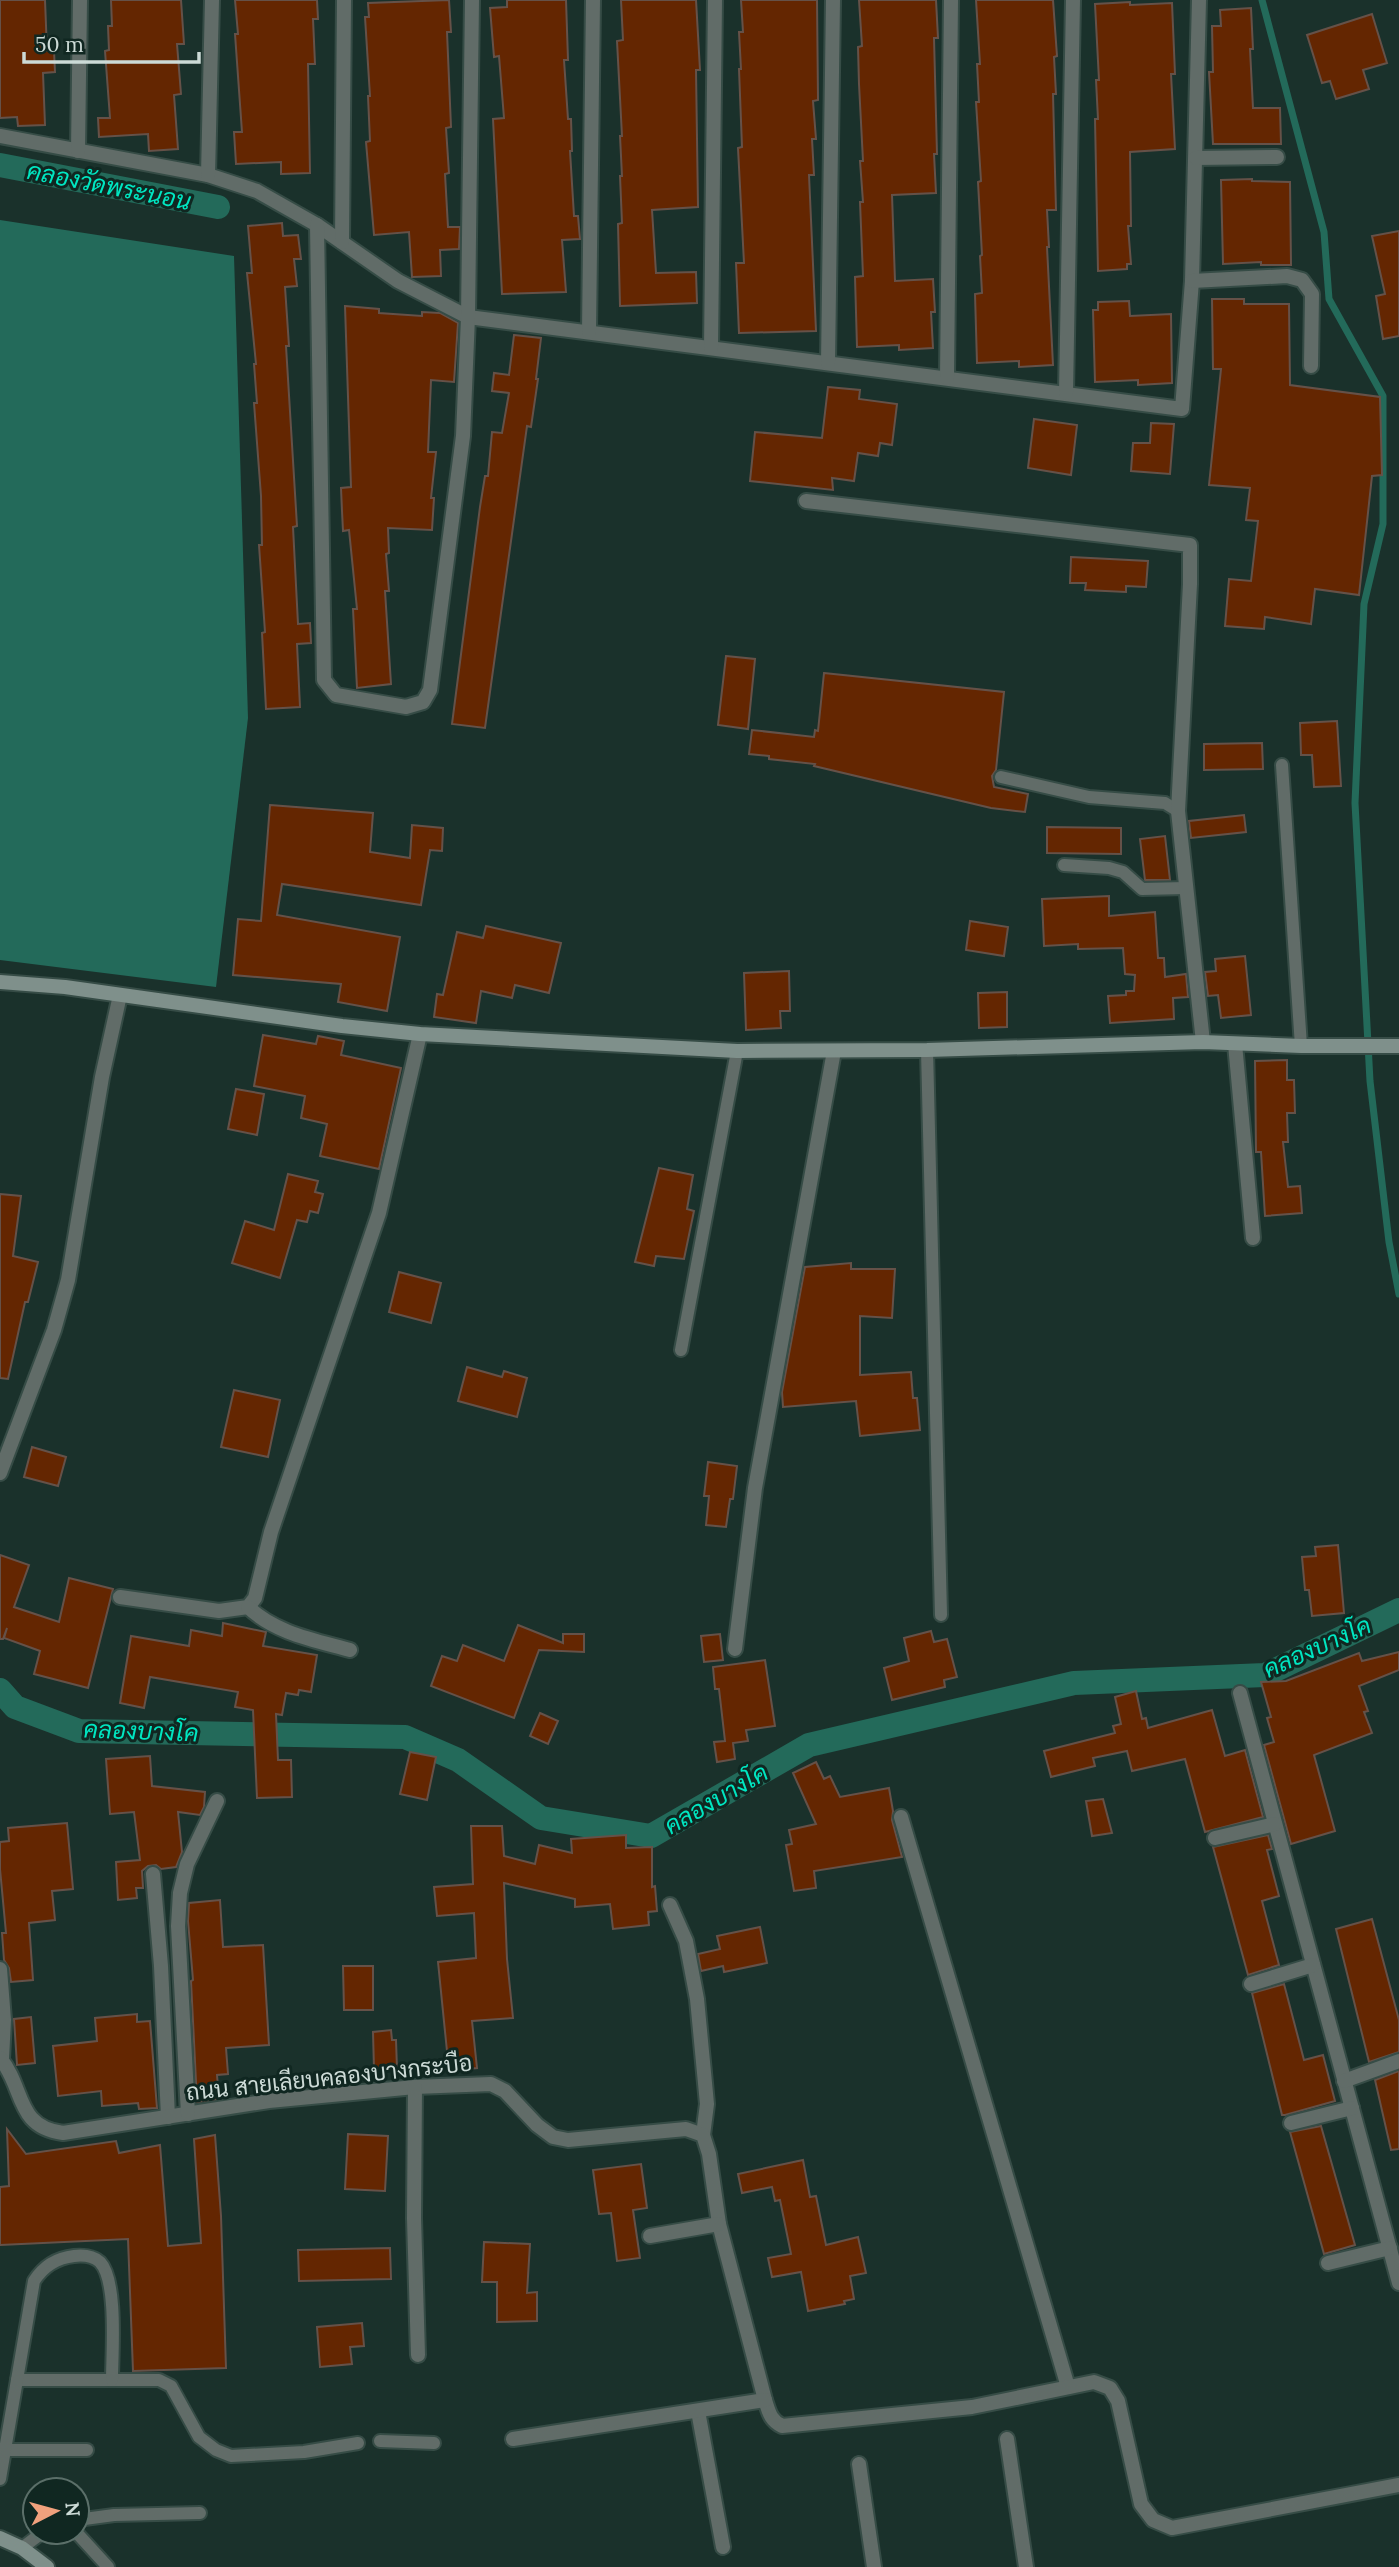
<svg xmlns="http://www.w3.org/2000/svg" width="1399" height="2567" font-family="Lora,Sarabun,serif">
<rect width="100%" height="100%" fill="#1a312b"/>
<!-- water -->
<path fill="#236a5a" d="M0 220 234 256 248 718 216 987 0 960Z"/>
<g fill="none" stroke-linecap="round" stroke-linejoin="round">
<!-- stream -->
<path stroke="#236a5a" stroke-width="7" d="M1262 0 1324 232 1329 299 1383 396V524L1364 604 1355 803 1370 1081 1389 1242 1399 1294"/>
<!-- canal -->
<g stroke="#236a5a" stroke-width="24">
<path d="M0 165 218 207"/>
<path d="M0 1690 15 1707 79 1731 405 1737 458 1760 541 1818 651 1836 809 1745 1074 1683 1265 1675 1399 1610"/>
</g>
</g>
<!-- building -->
<g fill="#642601" stroke="#655148" stroke-width="2">
<path d="M0 0H45L47 51H54L55 72 43 73 45 125 18 126 17 117 0 118Z"/>
<path d="M111 0H181L184 44H177L181 94 174 95 178 149 149 151 148 134 99 137 98 118H110L105 51 109 50 108 26H112Z"/>
<path d="M235 0H317L318 19H313L315 64H308L310 173 281 174V162L236 164 234 132H242L235 34H238Z"/>
<path d="M449 0 451 32H447L451 127 446 128 449 173 445 174 448 227H460L459 249 440 250 441 276 412 277 409 232 374 235 366 142 370 141 368 96H370L365 17H369L368 3Z"/>
<path d="M507 0H566L568 60H564L568 119H571L572 151H570L574 216H578L580 239 562 240 566 292 502 294 493 119 504 118 499 56 494 57 490 8 507 7Z"/>
<path d="M621 0H696L700 70H696L698 207 652 210 656 273 696 272 697 303 620 306 618 224 622 223 620 176H622L620 136H622L617 41 623 40Z"/>
<path d="M741 0H817L818 100 813 101 816 139H812L814 175H809L816 331 739 333 736 263H744L738 148 742 147 739 69H741L739 32H743Z"/>
<path d="M859 0H936L938 38H934L937 154H934L936 193 892 195 895 281 933 279 935 312H931L933 348 899 350V345L857 347 855 277 863 276 860 202H863L860 161H863L859 84 858 47 862 46Z"/>
<path d="M976 0H1053L1057 56 1054 57 1056 94H1053L1056 210H1047L1049 247H1047L1053 365 1019 367V361L977 363 975 294 982 293 980 256 982 255 978 182 981 181 976 102H979L977 64H980Z"/>
<path d="M1130 2V5L1172 3 1175 74H1171L1175 149 1130 152 1131 226H1128L1131 264H1127V269L1098 271 1095 119H1098L1096 80H1099L1095 4Z"/>
<path d="M1251 8 1253 49H1250L1253 108H1280L1281 144H1213L1209 72H1213L1212 26H1221L1220 10Z"/>
<path d="M1372 14 1387 63 1363 70 1369 89 1336 99 1330 81 1322 83 1307 35Z"/>
<path d="M1252 179V181L1290 182 1291 265H1261V262L1223 264 1221 180Z"/>
<path d="M282 223 283 236 298 235 301 259H294L297 286 285 287 289 346H286L297 526 293 527 298 624 310 623 311 643 297 644 300 707 266 709 262 633 265 632 259 545H262L261 496 254 403H257L254 364H256L247 273H252L248 226Z"/>
<path d="M1399 231V336L1383 339 1376 296 1385 294 1372 236Z"/>
<path d="M1212 299H1244V304H1289L1290 385 1380 397 1382 475 1372 476 1359 595 1315 589 1311 624 1265 617 1264 629 1225 626 1229 579 1251 581 1258 521 1246 520 1250 488 1209 485 1221 369H1213Z"/>
<path d="M1129 301 1130 316 1171 314 1172 383 1138 385V380L1095 382 1093 310H1098V302Z"/>
<path d="M345 306 379 309V313L422 316V312L440 313 458 323 454 382 431 380 428 452H436L431 498H434L432 530 388 528 389 553 386 554 389 591H385L391 684 357 688 353 609H357L349 530 343 531 342 511 341 488 351 487Z"/>
<path d="M514 335 541 338 536 379H538L531 427 527 426 485 728 452 724 480 507 485 476H488L492 432 502 433 509 393 492 391 494 373 509 375Z"/>
<path d="M828 387 860 390 859 399 897 404 892 445 880 443 878 456 858 453 854 481 832 478 833 490 750 481 755 432 822 438Z"/>
<path d="M1034 419 1077 425 1071 475 1028 468Z"/>
<path d="M1151 423 1174 424 1170 474 1131 471 1133 443H1150Z"/>
<path d="M1071 557 1148 561 1146 587 1126 586V592L1085 590 1086 583H1070Z"/>
<path d="M726 656 755 659 748 729 718 725Z"/>
<path d="M824 673 1004 692 996 770 992 776 994 787 1028 794 1025 812 991 808 814 766 815 764 769 759V756L749 754 752 730 814 737 815 730 818 731Z"/>
<path d="M1337 721 1341 786 1314 787 1312 755H1301L1300 723Z"/>
<path d="M1262 743 1263 769 1204 770V744Z"/>
<path d="M270 805 373 813 370 852 410 858 412 825 443 828 442 851 430 850 421 905 282 884 277 915 400 937 387 1011 338 1002 341 984 233 975 238 919 261 921Z"/>
<path d="M1244 815 1246 832 1191 838 1189 821Z"/>
<path d="M1047 827 1121 828V854L1047 853Z"/>
<path d="M1165 836 1170 880H1145L1140 839Z"/>
<path d="M1109 896V916L1155 912 1158 958H1164L1165 977 1186 974 1188 997 1173 998 1174 1019 1110 1023 1108 996 1126 995V991H1134L1135 975 1125 974 1123 948 1078 949V944L1044 946 1042 899Z"/>
<path d="M970 921 1008 927 1004 956 966 950Z"/>
<path d="M486 926 561 943 549 993 515 985 512 998 481 991 476 1023 434 1017 437 994 443 995 457 932 483 938Z"/>
<path d="M1245 956 1251 1015 1221 1018 1218 995 1208 996 1205 972 1216 971 1215 959Z"/>
<path d="M789 971 790 1011H780L781 1028 746 1030 744 973Z"/>
<path d="M1007 992V1027L979 1028 978 993Z"/>
<path d="M263 1035 316 1044 318 1036 344 1041 341 1055 401 1068 379 1169 320 1156 327 1124 301 1118 305 1096 254 1086Z"/>
<path d="M1287 1060V1080H1294L1295 1113H1287L1288 1142H1283L1288 1187 1300 1186 1302 1213 1265 1216 1261 1152H1256L1255 1061Z"/>
<path d="M236 1089 264 1094 257 1135 228 1129Z"/>
<path d="M659 1168 693 1175 687 1209 694 1211 684 1259 656 1256 654 1266 635 1262Z"/>
<path d="M288 1174 318 1181 315 1192 323 1194 318 1213 310 1211 307 1222 297 1220 280 1278 232 1263 245 1221 274 1230Z"/>
<path d="M0 1194 21 1196 13 1256 38 1262 28 1302H25L8 1379 0 1378Z"/>
<path d="M851 1263V1269H895L892 1318 860 1316V1375L911 1372 913 1398H917L920 1430 860 1436 856 1401 783 1407 782 1392 805 1267Z"/>
<path d="M399 1272 441 1283 431 1323 389 1312Z"/>
<path d="M467 1367 502 1377 504 1371 527 1378 517 1417 458 1401Z"/>
<path d="M234 1390 280 1400 268 1457 221 1447Z"/>
<path d="M32 1447 66 1457 58 1486 24 1477Z"/>
<path d="M708 1462 737 1466 733 1499H730L726 1527 706 1525 709 1496H704Z"/>
<path d="M1338 1545 1344 1613 1312 1616 1309 1590H1305L1302 1557 1316 1556 1315 1547Z"/>
<path d="M0 1555 29 1565 14 1607 59 1622 69 1578 113 1589 88 1688 34 1674 40 1651 4 1638 7 1628 3 1639H0Z"/>
<path d="M223 1623 266 1632 263 1646 317 1655 311 1692 299 1690 298 1695 286 1693 282 1715 276 1714 278 1760H291L292 1797 257 1798 253 1710 235 1707 238 1692 150 1677 144 1708 120 1703 131 1636 189 1646 191 1630 222 1636Z"/>
<path d="M518 1625 563 1643V1634H584V1652L539 1650 514 1718 431 1686 442 1656 457 1661 463 1645 504 1661Z"/>
<path d="M931 1631 934 1642 947 1639 957 1677 944 1680 945 1687 892 1700 884 1668 909 1661 904 1638Z"/>
<path d="M720 1634 723 1660 704 1662 701 1636Z"/>
<path d="M1399 1652V1670L1359 1686 1368 1711 1364 1712 1372 1733 1314 1755 1335 1831 1291 1844 1264 1745 1274 1742 1267 1718 1271 1717 1261 1682 1286 1681 1359 1653 1362 1661Z"/>
<path d="M765 1660 775 1726 746 1730 748 1741 733 1743 735 1759 717 1762 714 1742 725 1741 719 1689H715L713 1667Z"/>
<path d="M1136 1691 1142 1719 1146 1718 1148 1728 1212 1710 1225 1756 1245 1750 1263 1817 1205 1832 1185 1759 1132 1771 1127 1751 1093 1758 1095 1766 1051 1777 1044 1751 1115 1733 1113 1726 1121 1724 1115 1697Z"/>
<path d="M540 1713 558 1721 548 1744 530 1736Z"/>
<path d="M410 1752 436 1757 427 1800 400 1794Z"/>
<path d="M150 1756 152 1786 205 1792 204 1807 200 1815 178 1812 182 1852 176 1867 161 1869 156 1865 148 1866 142 1871 143 1888H136L137 1898 118 1900 116 1862 140 1860 134 1812 110 1814 106 1759Z"/>
<path d="M816 1762 824 1779 830 1776 840 1797 889 1788 893 1811 892 1820 902 1857 814 1871 816 1888 794 1891 786 1845 792 1844 789 1830 816 1824 793 1773Z"/>
<path d="M1103 1799 1112 1833 1092 1836 1086 1801Z"/>
<path d="M67 1823 73 1889 52 1891 55 1920 29 1923 33 1980 11 1982 9 1968 4 1960 2 1933H6L0 1869V1842L9 1841 8 1828Z"/>
<path d="M471 1826H502L504 1856 535 1864 539 1845 572 1853 571 1839 626 1835V1848L652 1847V1887L655 1886 657 1911 648 1912 649 1925 613 1929 610 1904 575 1907V1899L504 1883 507 1959 513 2018 472 2021 477 2068 449 2071 438 1962 476 1958 474 1913 437 1916 434 1887 473 1884Z"/>
<path d="M1268 1835 1272 1849 1267 1850 1279 1896 1262 1901 1279 1965 1248 1975 1213 1847Z"/>
<path d="M220 1900 223 1947 263 1945 269 2045 226 2048 228 2074 217 2075 219 2099 197 2102 191 1981 193 1980 188 1921 189 1903Z"/>
<path d="M1372 1919 1399 2020V2052L1369 2062 1336 1929Z"/>
<path d="M760 1927 767 1963 724 1972 723 1966 701 1971 698 1954 720 1949 717 1936Z"/>
<path d="M343 1966H373V2010H344Z"/>
<path d="M1284 1984 1304 2060 1323 2055 1335 2101 1285 2115H1282L1252 1993Z"/>
<path d="M137 2014V2022L150 2021 157 2108 139 2109 138 2103 102 2106 101 2091 58 2096 53 2046 97 2041 95 2018Z"/>
<path d="M31 2017 35 2063 17 2065 14 2019Z"/>
<path d="M391 2030 392 2040H396L397 2069H374L373 2032Z"/>
<path d="M1399 2071V2149L1391 2150 1375 2080Z"/>
<path d="M1321 2126 1355 2245 1324 2254 1290 2132Z"/>
<path d="M7 2129 26 2154 116 2141 119 2153 160 2145 168 2246 201 2243 194 2139 215 2135 221 2216 226 2368 133 2371 128 2239 0 2245V2187L9 2186Z"/>
<path d="M348 2134 388 2136 385 2191 345 2189Z"/>
<path d="M803 2160 810 2197 816 2196 826 2245 858 2237 866 2273 850 2276 854 2299 844 2301 845 2304 808 2311 801 2272 772 2277 768 2258 791 2254 780 2200 775 2201 772 2187 742 2193 738 2174Z"/>
<path d="M641 2164 647 2208 633 2210 640 2258 617 2261 611 2213 599 2214 593 2170Z"/>
<path d="M484 2242 530 2244 527 2293 537 2292V2321L497 2322V2282H482Z"/>
<path d="M390 2248 391 2279 299 2281 298 2250Z"/>
<path d="M362 2323 364 2346 350 2347 352 2364 320 2367 317 2327Z"/>
</g>
<g fill="none" stroke-linecap="round" stroke-linejoin="round">
<defs>
<g id="lane">
<path d="M1282 765 1301 1046"/>
<path d="M1001 777 1089 797 1165 803 1178 811"/>
<path d="M1064 865 1109 868 1123 872 1142 889 1186 888"/>
<path d="M927 1050 941 1615"/>
<path d="M681 1350 737 1051"/>
<path d="M17 2380H159L171 2386 199 2437 216 2450 231 2456 304 2452 358 2443"/>
<path d="M380 2441 434 2443"/>
<path d="M4 2450H87"/>
<path d="M0 2479 34 2281C43 2267 56 2258 74 2256 82 2255 93 2256 100 2262 118 2281 112 2354 112 2380"/>
<path d="M77 2520 114 2515 200 2513"/>
<path d="M76 2532 108 2567"/>
<path d="M22 2548 43 2532"/>
</g>
<g id="street">
<path d="M0 136 208 175 257 191 317 225 398 281 468 317 1182 409 1192 281 1199 0"/>
<path d="M78 151 80 0"/>
<path d="M1196 158 1277 157"/>
<path d="M208 175 212 0"/>
<path d="M317 225 324 680 336 695 406 707 423 702 430 690 463 436 468 317 472 0"/>
<path d="M342 242 344 0"/>
<path d="M1192 281 1287 276 1302 280 1312 294 1311 366"/>
<path d="M589 332 593 0"/>
<path d="M711 348 715 0"/>
<path d="M828 363 833 0"/>
<path d="M947 378 951 0"/>
<path d="M1066 393 1073 0"/>
<path d="M806 501 1190 545V584L1178 811 1203 1042"/>
<path d="M1235 1044 1253 1238"/>
<path d="M0 1473 54 1330 68 1280 102 1077 120 995"/>
<path d="M120 1597 219 1611 248 1607 255 1598 271 1532 379 1213 420 1034"/>
<path d="M248 1607C275 1633 314 1640 350 1650"/>
<path d="M735 1649 755 1488 834 1051"/>
<path d="M1240 1693 1399 2283"/>
<path d="M901 1817 1068 2387"/>
<path d="M1215 1838 1275 1824"/>
<path d="M153 1874 161 1966 168 2117"/>
<path d="M670 1905 686 1941 697 1999 707 2104 703 2135"/>
<path d="M0 1969 4 2020 2 2059"/>
<path d="M1251 1984 1313 1965"/>
<path d="M0 2058C25 2088 15 2127 63 2133L269 2101 415 2087 491 2084 505 2091 537 2125 553 2137 568 2140 686 2129 703 2135 709 2154 719 2224 765 2400C769 2412 770 2420 782 2426L972 2407 1094 2382 1110 2388 1118 2401 1141 2504 1153 2520 1172 2528 1399 2485"/>
<path d="M1344 2081 1399 2061"/>
<path d="M415 2087 414 2218 418 2355"/>
<path d="M188 2114 178 1926 180 1893 187 1864 217 1801"/>
<path d="M1291 2123 1352 2108"/>
<path d="M650 2236 719 2224"/>
<path d="M1328 2263 1390 2248"/>
<path d="M698 2411 723 2547"/>
<path d="M513 2439 765 2400"/>
<path d="M1007 2439 1026 2567"/>
<path d="M859 2464 874 2567"/>
</g>
<g id="secondary">
<path d="M0 982 65 987 342 1026 420 1034 737 1051 927 1050 1203 1042 1301 1046H1399"/>
<path d="M0 2538 22 2548 47 2567"/>
</g>
</defs>
<!-- lane casing -->
<use href="#lane" stroke="#364c46" stroke-width="16"/>
<!-- street casing -->
<use href="#street" stroke="#364c46" stroke-width="18"/>
<!-- secondary casing -->
<use href="#secondary" stroke="#364c46" stroke-width="18"/>
<!-- lane -->
<use href="#lane" stroke="#616c68" stroke-width="12"/>
<!-- street -->
<use href="#street" stroke="#616c68" stroke-width="14"/>
<!-- secondary -->
<use href="#secondary" stroke="#7f908b" stroke-width="14"/>
</g>
<g text-anchor="middle" dominant-baseline="central" stroke-width="6" stroke-linejoin="round" paint-order="stroke">
<!-- street labels -->
<g font-size="23" fill="#ccdad6" stroke="#102721">
<text transform="translate(329 2077) rotate(-6)">ถนน สายเลียบคลองบางกระบือ</text>
</g>
<!-- water labels -->
<g font-size="24" font-style="italic" fill="#00e6c1" stroke="#102721">
<text transform="translate(109 186) rotate(11)">คลองวัดพระนอน</text>
<text transform="translate(1317 1647) rotate(-24)">คลองบางโค</text>
<text transform="translate(141 1731) rotate(2)">คลองบางโค</text>
<text transform="translate(716 1799) rotate(-30)">คลองบางโค</text>
</g>
</g>
<!-- north arrow -->
<g transform="translate(56 2511) rotate(84)"><circle r="33" fill="#102721" stroke="#5b6f69" stroke-width="2"/>
<path d="M0-5L12 26L0 18L-12 26Z" fill="#f1a17d"/>
<text y="-10" font-size="19" font-weight="bold" text-anchor="middle" fill="#ccdad6">N</text>
</g>
<!-- scale -->
<path d="M24 52v10h175v-10" fill="none" stroke="#ccdad6" stroke-width="3.5"/>
<text x="35" y="52" font-size="21" fill="#ccdad6" stroke="#102721" stroke-width="5" paint-order="stroke">50 m</text>
</svg>
